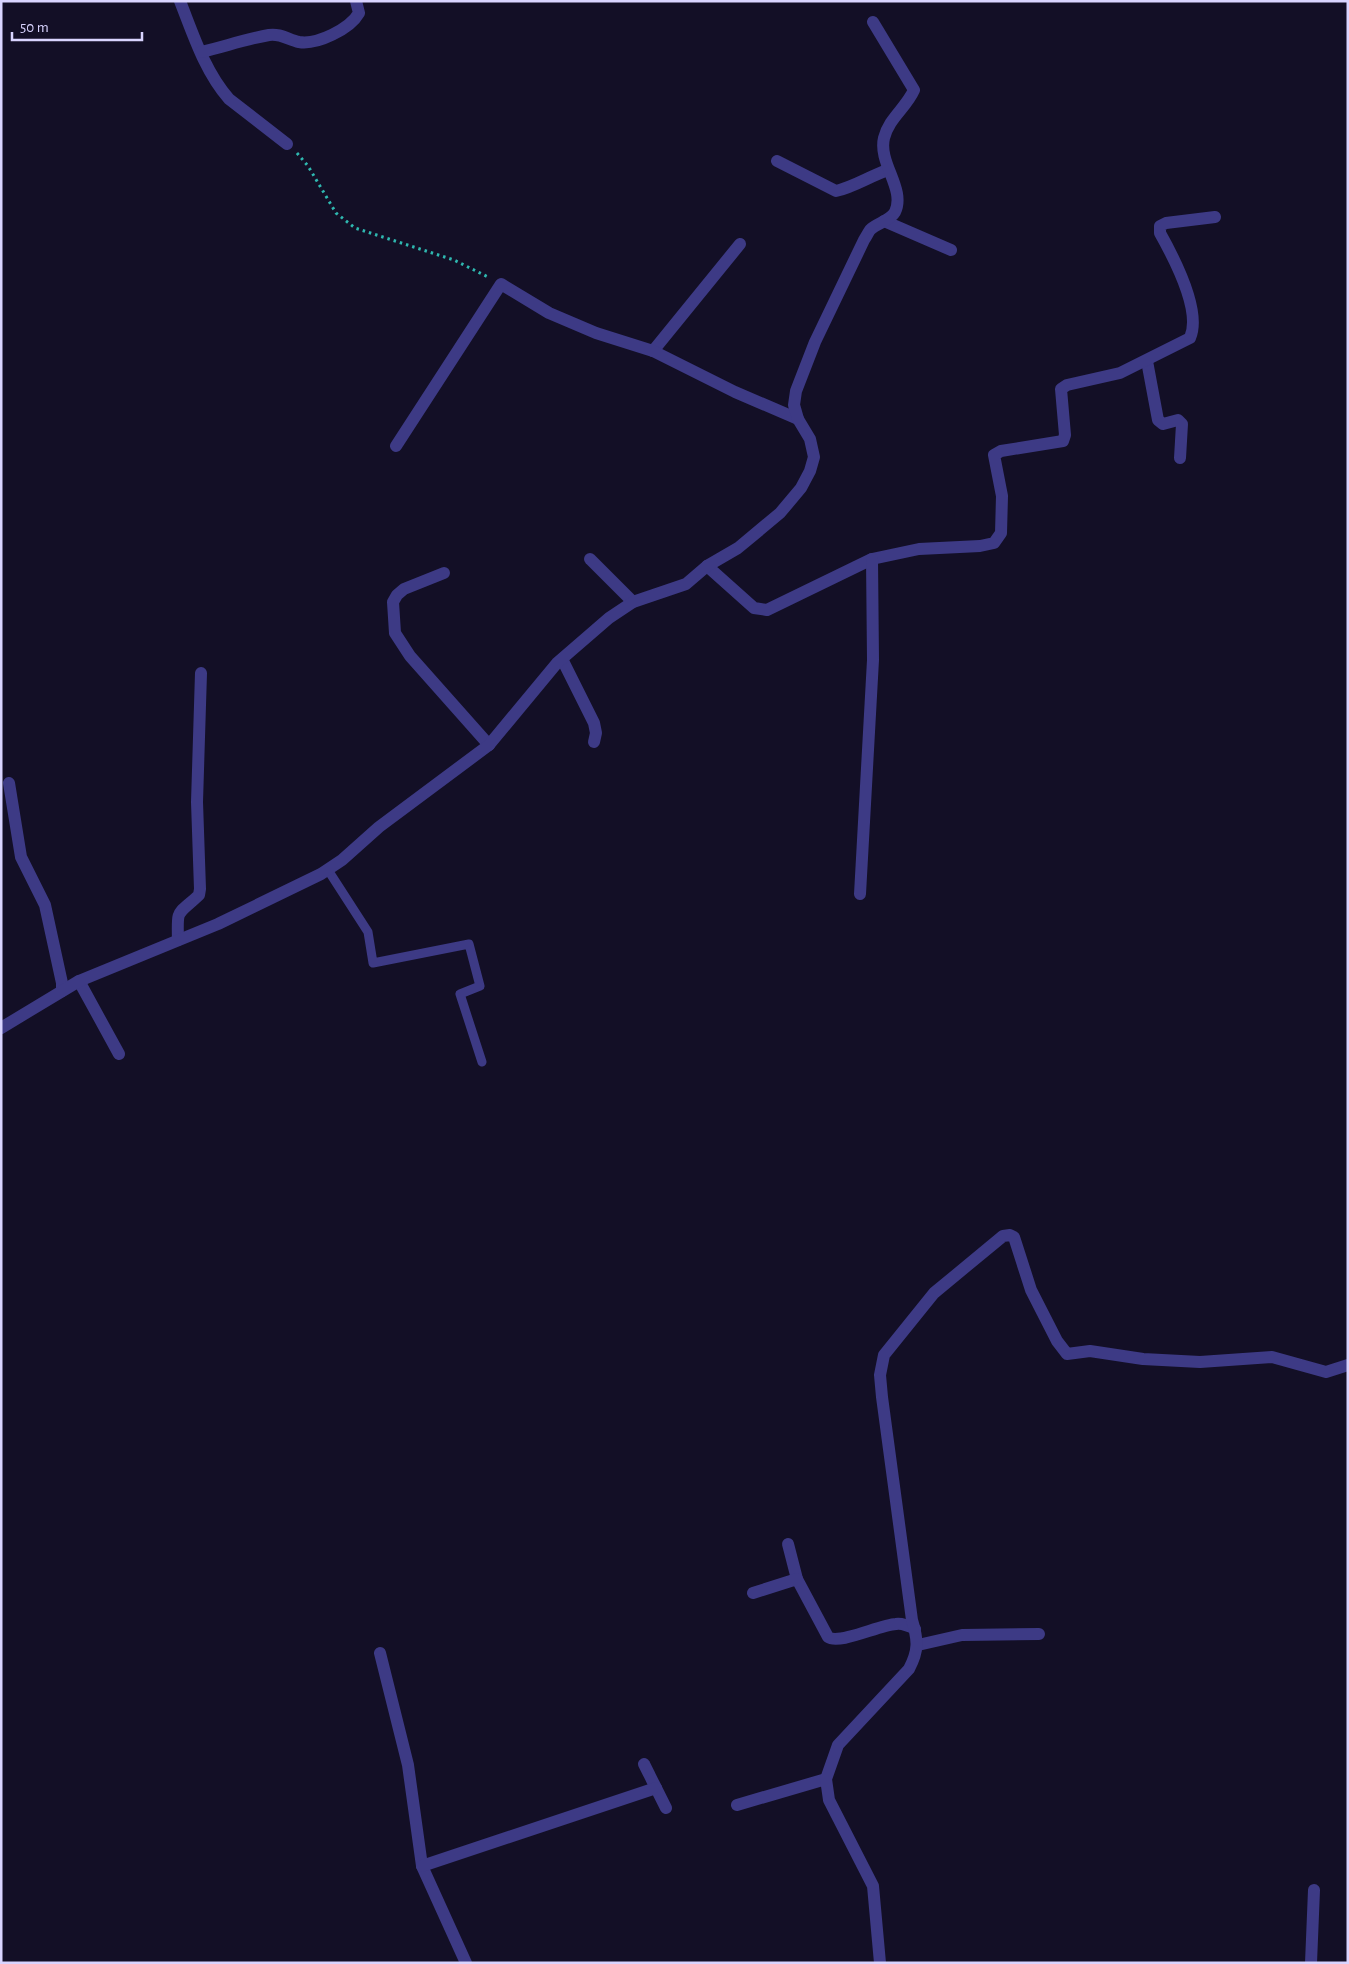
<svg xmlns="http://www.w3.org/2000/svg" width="1349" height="1964" font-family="'Alegreya Sans',sans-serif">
<rect width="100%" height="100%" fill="#130f26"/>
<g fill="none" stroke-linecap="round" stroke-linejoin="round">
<!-- path -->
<path stroke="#2fb8b0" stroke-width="3" stroke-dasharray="2.5 4" stroke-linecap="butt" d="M297 153 308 166 336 213 355 228 454 260 488 277"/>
<!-- lane -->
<path stroke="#3d3a85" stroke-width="9" d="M328 870 368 932 373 963 469 944 480 986 460 994 482 1062"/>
<!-- street -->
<g stroke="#3d3a85" stroke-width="12">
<path d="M180 1C193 34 205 72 229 99L287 144"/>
<path d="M201 52C223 47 246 39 269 35 280 33 289 40 299 42 317 45 350 29 359 13L356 1"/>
<path d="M777 161 836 191C854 187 870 176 888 170"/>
<path d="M884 221 951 250"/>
<path d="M653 351 740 244"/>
<path d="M1147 361 1158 420 1163 424 1178 420 1182 424 1180 458"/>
<path d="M396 446 501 284 549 313 596 333 653 351 735 392 798 419"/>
<path d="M590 559 633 602"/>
<path d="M707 566 754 608 767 610 872 559 919 549 980 546 994 543 1001 533 1002 496 994 455 1001 451 1063 441 1065 435 1061 389 1067 385 1120 373 1190 338C1202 311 1174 258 1160 233V226L1166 223 1215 217"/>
<path d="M444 573 404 589 397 595 393 602 395 633 410 656 489 745"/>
<path d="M562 659 594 723 596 733 594 742"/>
<path d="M9 783 21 857 45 905 62 983V991"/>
<path d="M860 894 873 660 872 559"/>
<path d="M178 940C177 907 177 916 199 895L200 889 197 802 201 673"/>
<path d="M79 981 119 1054"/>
<path d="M1 1028 79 981 218 924 321 874 342 860 379 827 489 745 557 663 609 618 633 602 686 584 707 566 738 548 780 513 801 488 810 471 814 457 810 439 798 419 794 405 796 391 815 342 864 240C866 237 868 233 870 230 877 223 890 221 895 212 906 189 878 163 884 138 889 118 906 108 914 90L873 22"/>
<path d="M788 1544 797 1579"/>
<path d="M753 1593 797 1579 828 1637C839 1645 879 1625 896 1624 902 1623 909 1626 915 1629"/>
<path d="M918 1645 962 1635 1039 1634"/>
<path d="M380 1653 408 1765 422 1866 466 1963"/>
<path d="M644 1764 656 1788"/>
<path d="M737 1805 826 1779"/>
<path d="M422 1866 656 1788 666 1808"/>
<path d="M880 1963 873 1886 829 1800 826 1779 838 1745 909 1669C919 1650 918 1640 912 1620L882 1397 880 1375 884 1355 934 1293 1003 1236 1010 1235 1014 1237 1031 1290 1057 1341 1067 1354 1090 1351 1143 1359 1200 1362 1272 1357 1326 1372 1348 1365"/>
<path d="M1311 1963 1314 1890"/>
</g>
</g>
<!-- border -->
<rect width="1349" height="1964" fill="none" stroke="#d9d4ff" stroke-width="5"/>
<!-- scale -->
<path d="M12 32v8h130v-8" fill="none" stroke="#d9d4ff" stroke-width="2.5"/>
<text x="20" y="32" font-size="15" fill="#d9d4ff" stroke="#130f26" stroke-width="4" paint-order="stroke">50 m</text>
</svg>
